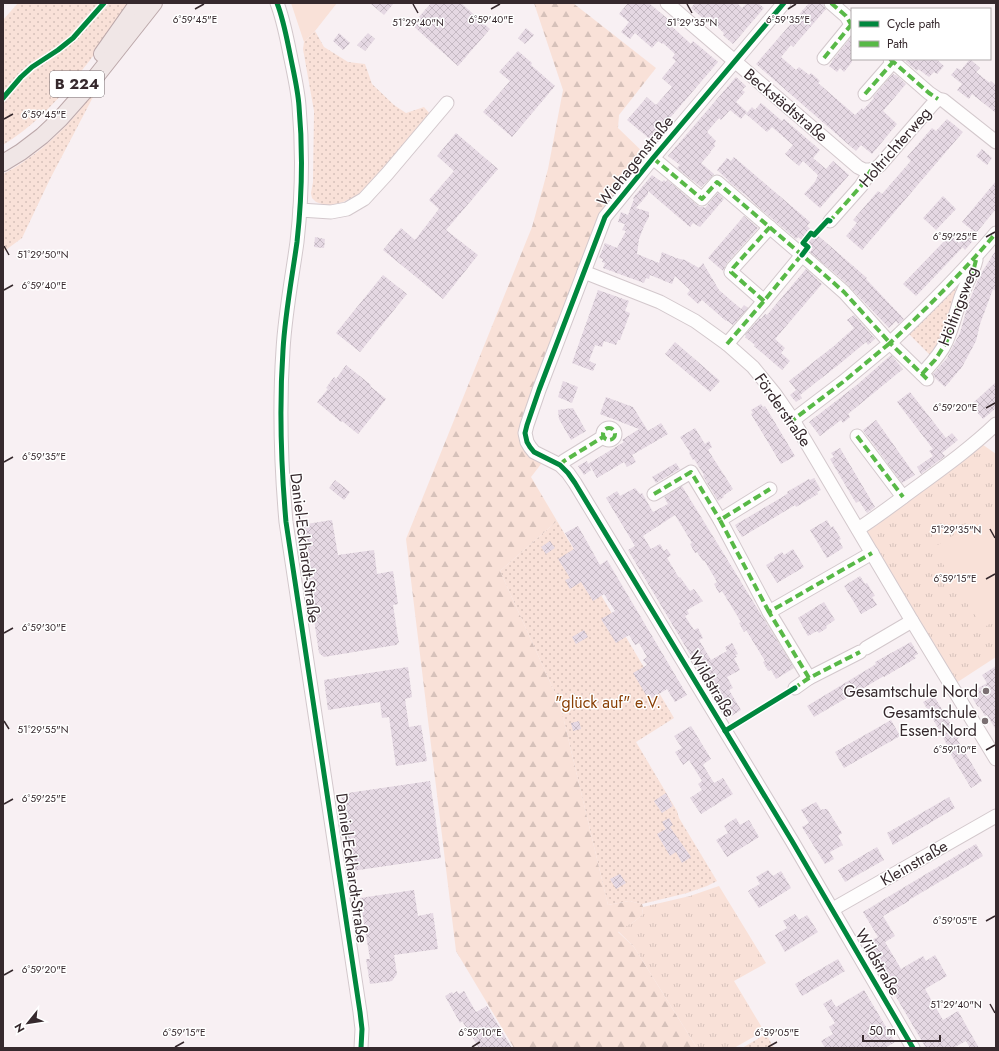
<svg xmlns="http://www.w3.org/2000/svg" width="999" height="1051" font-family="Jost,sans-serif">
<defs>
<pattern id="grass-dots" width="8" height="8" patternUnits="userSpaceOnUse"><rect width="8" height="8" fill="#f9e1d8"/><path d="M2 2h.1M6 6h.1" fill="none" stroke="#d6c1ba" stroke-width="1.8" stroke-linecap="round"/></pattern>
<pattern id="forest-firs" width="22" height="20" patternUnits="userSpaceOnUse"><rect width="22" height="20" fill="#f9e1d8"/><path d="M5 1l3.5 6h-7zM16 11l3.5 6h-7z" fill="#d6c1ba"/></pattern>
<pattern id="park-tufts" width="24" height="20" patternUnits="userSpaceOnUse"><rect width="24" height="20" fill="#f9e1d8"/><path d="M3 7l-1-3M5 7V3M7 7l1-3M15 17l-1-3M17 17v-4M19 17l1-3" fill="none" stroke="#d6c1ba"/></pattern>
<pattern id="building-cross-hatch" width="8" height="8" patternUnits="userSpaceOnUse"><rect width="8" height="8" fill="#e5d8e3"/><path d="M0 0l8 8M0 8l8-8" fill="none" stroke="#c5b9c3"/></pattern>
</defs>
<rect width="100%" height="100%" fill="#f8f0f3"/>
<!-- grass -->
<g fill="url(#grass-dots)">
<path d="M18 3H132C95 53 57 112 3 145V20Z"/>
<path d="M315 31 324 47 348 62 365 64 372 84 394 105 406 113 424 107 430 114 361 194 343 202 328 206 316 202 312 198 311 193 313 182 314 111 303 49 304 42Z"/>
<path d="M103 78 50 179 22 238 3 252V174C30 160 55 139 75 116 86 104 94 91 103 78Z"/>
<path d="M965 277 952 319 932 357 908 333Z"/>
<path d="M557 521 674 718 636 742 677 811 679 818 717 881 707 886 687 893 642 904 629 901 608 905 560 704 500 571Z"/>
<path d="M766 1034 774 1048H742Z"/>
</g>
<!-- forest -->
<path fill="url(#forest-firs)" d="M534 3H573L656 68 619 115 618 128 647 156 602 215 524 433 545 459 531 477 557 521 500 571 560 704 608 905 629 901 642 904 643 907 642 915 635 921 618 932 634 947 697 1048H514L456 951 406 539 532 227 548 169 563 90Z"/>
<!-- park -->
<g fill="url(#park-tufts)">
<path d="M979 442 996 454V657L953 685 861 529Z"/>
<path d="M719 886 766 963 734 981 764 1031 734 1048H697L634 947 618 931 635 921 642 915 643 907 690 896Z"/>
</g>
<!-- pitch -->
<g fill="#f9e1d8">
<path d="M291 3H337L315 31 304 42Z"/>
<path d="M996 509V620L983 628 933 548Z"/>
</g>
<!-- building -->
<g fill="url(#building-cross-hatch)">
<path d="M370 3H394L384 15Z"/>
<path d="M431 3H461L490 29 458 66 412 25Z"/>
<path d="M628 3H649L670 21 668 23 691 44 693 41 718 62 651 140 627 120 647 97 656 105 672 87 662 78 676 61 672 58 675 54 663 43 662 44 658 41 652 48 635 33 630 39 621 32 629 22 619 14Z"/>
<path d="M695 3H737L742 8 747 3H758L764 8 733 44 723 35 724 33 708 18 706 21 691 8Z"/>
<path d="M809 3H823L824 6 826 9 793 47 791 45 781 57 796 70 799 67 809 75 811 73 820 81 818 83 855 115 862 108 863 110 874 98 873 97 893 74 895 75H896L906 84 883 111 897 124 872 154 861 145 856 151 756 64Z"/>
<path d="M526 28 534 35 525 44 518 38Z"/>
<path d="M339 33 350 43 343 50 333 41Z"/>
<path d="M368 33 375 39 365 51 357 45Z"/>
<path d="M852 36V62L844 72 840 68 837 72 829 66 832 62V61Z"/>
<path d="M518 51 532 63 531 65 555 86 512 137 483 112 510 81 499 72Z"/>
<path d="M909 59H936L944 66 937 74 934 72 929 77 918 69 917 71 906 62Z"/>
<path d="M970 59 980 68 976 72 990 83 991 81 996 85V113L972 94 969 99 957 90 962 84 951 75 957 68 961 70Z"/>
<path d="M736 77 746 86 742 90 745 92 736 102 747 112 741 119 730 110 721 120 719 118 707 132 716 141 714 144 715 146 710 152H711L701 163 714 174 701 187 677 168 680 165 668 156Z"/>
<path d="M761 103 782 121 784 119 820 150 813 158 826 169 833 161 849 175 820 208 804 194 815 182 818 175 803 161 799 166 785 154 793 145 772 127 767 132 746 114 752 107 755 110Z"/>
<path d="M947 119 963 132 862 250 846 236 857 223 853 220 878 191 882 194 902 171 911 161 907 157 932 128 936 131Z"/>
<path d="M456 133 498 169 446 230 478 255 443 299 383 250 401 228 415 240 439 209 429 200 454 171 437 156Z"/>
<path d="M982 149 992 158 987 165 976 156Z"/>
<path d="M734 157 810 222 807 226 867 278 866 279 904 319 898 324 896 321 889 328 845 282 810 252 813 248 798 237 796 239 755 204 748 197 728 181H729L717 170 727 158 731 161Z"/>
<path d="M652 175 662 182 664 180 666 182 667 180 697 205 700 207H703L705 208 718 193 724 199 700 227 693 223 690 227 648 191V194L636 208 649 212V217L644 226 639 239 637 254 659 263 662 252 676 258 685 260 699 268 703 263 719 290 741 309 744 305 748 308 733 325 726 320V321L702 300 698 304 687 294 690 290 675 276 672 284 650 275 649 279 646 278 644 283 603 268 605 263 602 262 603 259 599 258 605 243 617 248 626 231 622 230 625 224 618 222 621 212 628 215 634 199 633 198Z"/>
<path d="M996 181V209L976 233 962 222Z"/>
<path d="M943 196 956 209 936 230 923 218Z"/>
<path d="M744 216 758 228 727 263 723 271 708 258Z"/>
<path d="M971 230 978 235 965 250 959 243Z"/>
<path d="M950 235 963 247 916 296 903 284Z"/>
<path d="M315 237 325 239 324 248 314 247Z"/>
<path d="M996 250V291L993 289 980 324 976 341 962 367 945 387 935 378 933 374 947 358 953 346 960 333 968 304 980 275Z"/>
<path d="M806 269 822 284 775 339 785 348 781 353 790 361 782 370 754 346 755 345 745 337 746 336 745 335 760 318 761 319 765 314 767 315Z"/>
<path d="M383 275 407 294 360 352 336 333Z"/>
<path d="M598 290 629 301 625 311 630 313 620 340H618L616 345 604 341 602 347 595 345 589 361 596 364 593 371 572 363Z"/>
<path d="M854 315 875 339 868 345 866 342 842 362 800 395 802 398 796 402 790 395 796 390 789 381 834 346 854 328 847 320Z"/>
<path d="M675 342 720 381 710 392 665 354Z"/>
<path d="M891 355 903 369 848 414 850 417 843 423 841 420 820 436 809 422 858 384Z"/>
<path d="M346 365 371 385 370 386 386 399 358 434 342 421 341 422 317 402 328 389 326 388 334 377 336 379Z"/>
<path d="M563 381 578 387 572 403 558 397Z"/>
<path d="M996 382V408L983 419 971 405Z"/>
<path d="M910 392 946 438 952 433 958 440 942 453 945 456 921 474 917 467 933 456 929 451 933 449 897 402Z"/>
<path d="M606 397 633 407 648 431 661 423 668 434 632 455 636 462 627 467 624 462 597 478 589 464 591 470 584 475 578 466 587 461 588 464 624 442 622 440 639 429 600 414Z"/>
<path d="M761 404 763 407 765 406 795 456 781 464 751 414 753 413 751 410Z"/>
<path d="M573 408 586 431 571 440 559 419 558 410Z"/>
<path d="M876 420 915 475 902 483 863 430Z"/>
<path d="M695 428 705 444 709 441 712 447 708 450 733 489 723 496 724 497 718 501 703 476 704 475 694 459 693 460 689 453 690 452 680 437Z"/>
<path d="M840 448 875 507 867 513 859 501 856 503 830 459 834 457 831 453Z"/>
<path d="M676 463 680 469 656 483 652 477Z"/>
<path d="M814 478 821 490 817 492 818 494 796 507 795 505 742 537 735 525 784 496 788 493 787 492 809 479 810 480Z"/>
<path d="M335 480 350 492 344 500 329 488Z"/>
<path d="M682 486 794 668 776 679 771 670 768 671 763 662 765 661 746 630 744 632 739 623 741 622 722 591 719 593 714 584 717 582 704 560 703 561 697 552 695 553 690 544 692 543 675 515 643 536 651 549 660 544 664 551 667 549 671 555 667 558 679 578 680 577 690 591 694 589 703 601 687 610 689 614 685 616 694 630 698 628 703 638 699 640 711 660 727 651 725 647 732 643 738 654 735 655 737 657 734 658 740 670 727 677 733 688 729 690 741 710 728 718 628 550 635 546 606 498 617 491 620 496 635 488 640 494 642 493 653 512 668 504 664 497Z"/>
<path d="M332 520 338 555 374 550 377 574 393 571 398 604 393 605 398 638 399 641V642L396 645 324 657 319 653 300 525Z"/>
<path d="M827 520 831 528 833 526 836 531 841 539 839 540 843 548 827 558 810 530Z"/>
<path d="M578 526 600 565 607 560 687 695 675 702 667 689 649 700 633 673 647 665 643 660 647 657 639 643 635 645 629 635 616 643 601 619 615 611 604 594 593 601 581 582 570 589 565 580 570 578 558 559 574 549 565 533Z"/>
<path d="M550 541 555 548 546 554 541 547Z"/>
<path d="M793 549 804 567 777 583 766 565 775 560 774 557 782 552 784 555Z"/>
<path d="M860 576 865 584 867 583 870 588 875 596 872 597 877 605 861 614 844 586Z"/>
<path d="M824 602 835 620 826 626 827 628 819 633 817 631 808 636 798 618Z"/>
<path d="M584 630 588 637 576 644 572 637Z"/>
<path d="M911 642 918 654 914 656 916 658 884 677V676L814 717 807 706 873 666 876 664 875 662Z"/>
<path d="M996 666V730L987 715 985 716 979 706 978 707 971 696 976 693 975 690 987 683 982 675Z"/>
<path d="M408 667 412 697 405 699 409 727 421 725 427 761 396 766 389 717 382 718 380 702 328 710 324 680Z"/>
<path d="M934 696 959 738 957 739 982 781 971 788 946 746 947 745 941 733 923 702Z"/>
<path d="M891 720 900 736 844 768 835 752Z"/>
<path d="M579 721 581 729 573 731 571 723Z"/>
<path d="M691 726 711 759 705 763 703 765 714 783 723 778 733 794 701 814 690 798 702 790 698 784 702 781 689 760 683 765 675 752 682 748 674 736Z"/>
<path d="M430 781 441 858 352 871 341 794Z"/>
<path d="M666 793 673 806 662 813 654 801Z"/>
<path d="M949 797 955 808 893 845 887 833Z"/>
<path d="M816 802 821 810 824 809H827L842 833 838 836 843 845 830 852 834 859 825 864 802 827 809 823 801 810Z"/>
<path d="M669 818 673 825 670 827 691 857 682 863 676 852 670 856 657 834 666 829 662 822Z"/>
<path d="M736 818 740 825 749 820 759 837 727 857 716 840 728 833 724 826Z"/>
<path d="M976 844 983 856 909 900V901L883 916 895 936 885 942 901 969 923 956 926 961 935 955 947 976 925 989 943 1020 958 1011 979 1048H970L966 1041 953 1048H926L885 978 888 976 868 942 878 937 863 912Z"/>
<path d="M877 847 884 860 845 882 838 870Z"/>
<path d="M768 870 773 876 781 871 791 888 759 908 748 891 760 884 756 877Z"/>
<path d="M620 874 626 883 616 889 610 879Z"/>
<path d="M414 890 418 916 433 913 438 949 394 955 397 974 392 981 370 984 366 959H370L360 898Z"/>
<path d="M795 914 799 920 807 915 818 932 785 952 775 935 787 928 783 921Z"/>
<path d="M838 959 845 971 802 996 795 984Z"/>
<path d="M864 990 895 1042 885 1048H825L821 1041 833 1034 829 1027 835 1023 823 1004 831 999 836 1007Z"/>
<path d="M457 991 459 994 464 991 476 1012 487 1006 512 1048H479L462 1021 460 1023 445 996 452 992 453 994Z"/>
</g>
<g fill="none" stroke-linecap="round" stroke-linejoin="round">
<defs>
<g id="minor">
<path d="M277 3C284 21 287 40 291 59 294 74 298 91 299 106 303 151 302 197 297 242 292 278 285 314 283 350 279 408 281 465 286 522L360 1012 362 1029 361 1048"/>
<path d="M667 3 858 167 864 170H871"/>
<path d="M784 3 653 158 605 217 539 390 527 425 525 433 527 442 530 447 534 452 560 465 568 473 575 483 792 841 913 1048"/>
<path d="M831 3 846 16 852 26"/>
<path d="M824 58 851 25"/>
<path d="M890 59 929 93 938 99 943 100 996 142"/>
<path d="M865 94 893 62"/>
<path d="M653 158 702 199 717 182 802 255 844 292 890 343 843 382 793 420"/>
<path d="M300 210 331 212 347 209 364 199 387 174 447 103"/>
<path d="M830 221 861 186 871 170 876 168 880 165 932 105 938 99"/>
<path d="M584 272 660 302 695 321 727 344 753 367 775 394 793 420 912 621 996 759"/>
<path d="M764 301 731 272 733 268 770 227"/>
<path d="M727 344 764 301 802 255"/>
<path d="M922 374C931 364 941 354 946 342 953 327 956 312 961 297 966 284 973 273 976 260"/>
<path d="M927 379 890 343C927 308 963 272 996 233"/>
<circle cx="609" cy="434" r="6"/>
<path d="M857 436 903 497"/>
<path d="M560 465 564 461 603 437"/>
<path d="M654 494 691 472 720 520"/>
<path d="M858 529C880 515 900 499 921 484 947 465 973 446 996 424"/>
<path d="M769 612 720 520 770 489"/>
<path d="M866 648 912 621"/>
<path d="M809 678 769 612 872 553"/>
<path d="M795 688 809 678 860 652"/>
<path d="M833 909 996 816"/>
</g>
<g id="major">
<path d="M102 54 138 3"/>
<path d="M3 163 21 152 42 136 60 119 83 93 154 3"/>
</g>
</defs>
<!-- minor casing -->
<use href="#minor" stroke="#d3c8cc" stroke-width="15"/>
<!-- major casing -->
<use href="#major" stroke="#bca8aa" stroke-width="18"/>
<!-- minor -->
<use href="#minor" stroke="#fefdfd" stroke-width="13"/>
<!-- major -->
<use href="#major" stroke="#f0e6e6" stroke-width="16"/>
<!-- quiet -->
<g stroke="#58b947" stroke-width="4" stroke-dasharray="8 4" stroke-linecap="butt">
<path d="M831 3 846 16 852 26"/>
<path d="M824 58 851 25"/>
<path d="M890 59 929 93 938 99"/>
<path d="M865 94 893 62"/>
<path d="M653 158 702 199 717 182 802 255 844 292 890 343 843 382 793 420"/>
<path d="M828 220 830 221 861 186 871 170"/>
<path d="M764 301 731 272 733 268 770 227"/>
<path d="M727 344 764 301 804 252"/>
<path d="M922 374 935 360 946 343 952 328 957 308 965 288 973 272 977 256"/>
<path d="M927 379 890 343C927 308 963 272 996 233"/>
<circle cx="609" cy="434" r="6"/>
<path d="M857 436 903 497"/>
<path d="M560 465 564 461 603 437"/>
<path d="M654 494 691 472 720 520"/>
<path d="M769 612 720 520 770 489"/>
<path d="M809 678 769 612 872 553"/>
<path d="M793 689 809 678 860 652"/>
</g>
<defs>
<g id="cycleway">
<path d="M277 3C284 21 287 40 291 59 294 74 298 91 299 106 303 151 302 197 297 242 292 278 285 314 283 350 279 408 281 465 286 522L360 1012 362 1029 361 1048"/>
<path d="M784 3 653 158 605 217 539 390 527 425 525 433 527 442 530 447 534 452 560 465 568 473 575 483 792 841 913 1048"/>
<path d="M3 98 21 77 32 67 58 50 73 38 104 3"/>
<path d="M802 255 808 247 803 243 811 233 814 235 828 220 830 221"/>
<path d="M725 731 795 688"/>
</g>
</defs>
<!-- cycleway casing -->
<use href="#cycleway" stroke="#fff" stroke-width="8"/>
<!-- cycleway -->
<use href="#cycleway" stroke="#00873e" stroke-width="5"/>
</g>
<!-- ticks -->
<path fill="none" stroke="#36292d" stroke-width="1.5" d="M413 4 418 13M687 4 692 13M195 9 204 4M491 9 500 4M788 9 796 4M4 119 13 114M986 237 995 232M4 246 9 255M4 290 13 285M986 408 995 403M4 462 13 457M990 529 995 538M986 579 995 574M4 633 13 628M4 721 9 729M986 750 995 745M4 804 13 799M986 921 995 916M4 975 13 970M990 1004 995 1013M175 1047 184 1042M472 1047 480 1042M768 1047 777 1042"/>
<!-- markers -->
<g fill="#7a6f72" stroke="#fff" stroke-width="1.5">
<circle cx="986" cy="691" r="4"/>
<circle cx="985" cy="721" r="4"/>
</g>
<g text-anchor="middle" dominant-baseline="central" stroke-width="3" stroke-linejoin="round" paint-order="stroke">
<!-- shield labels -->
<rect fill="#fff" stroke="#72696c" stroke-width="1" x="50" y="71" width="54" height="26" rx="3"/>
<g font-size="15" font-weight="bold" fill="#36292d">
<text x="77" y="84">B 224</text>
</g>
<!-- street labels -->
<g font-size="16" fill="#36292d" stroke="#fff">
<text transform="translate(786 105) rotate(40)">Beckstädtstraße</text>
<text transform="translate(895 147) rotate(-49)">Holtrichterweg</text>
<text transform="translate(635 161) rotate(-51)">Wiehagenstraße</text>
<text transform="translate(958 306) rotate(-69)">Höltingsweg</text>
<text transform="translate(783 410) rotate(55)">Förderstraße</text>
<text transform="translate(305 548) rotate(83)">Daniel-Eckhardt-Straße</text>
<text transform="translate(712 684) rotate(59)">Wildstraße</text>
<text transform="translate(914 863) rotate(-30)">Kleinstraße</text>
<text transform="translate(352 868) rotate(82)">Daniel-Eckhardt-Straße</text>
<text transform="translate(878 962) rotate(60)">Wildstraße</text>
</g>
<!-- poi labels -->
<g font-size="16" fill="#36292d" stroke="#fff" text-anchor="end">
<text x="978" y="691">Gesamtschule Nord</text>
<text x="977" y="712">Gesamtschule<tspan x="977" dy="18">Essen-Nord</tspan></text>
</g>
<!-- park labels -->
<g font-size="16" fill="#893f04" stroke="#fff">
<text x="608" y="702">"glück auf" e.V.</text>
</g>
</g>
<g font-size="10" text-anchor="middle" fill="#36292d" stroke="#fff" stroke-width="3" stroke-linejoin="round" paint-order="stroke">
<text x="195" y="23">6°59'45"E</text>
<text x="491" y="23">6°59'40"E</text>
<text x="788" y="23">6°59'35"E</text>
<text x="418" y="26">51°29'40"N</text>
<text x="692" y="26">51°29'35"N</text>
<text x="44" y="118">6°59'45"E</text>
<text x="955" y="240">6°59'25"E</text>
<text x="43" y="258">51°29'50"N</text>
<text x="44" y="289">6°59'40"E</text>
<text x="955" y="411">6°59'20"E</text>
<text x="44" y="460">6°59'35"E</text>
<text x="956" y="533">51°29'35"N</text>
<text x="955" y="582">6°59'15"E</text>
<text x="44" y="631">6°59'30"E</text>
<text x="43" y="733">51°29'55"N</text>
<text x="955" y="753">6°59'10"E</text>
<text x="44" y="802">6°59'25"E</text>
<text x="955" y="924">6°59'05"E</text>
<text x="44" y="973">6°59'20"E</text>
<text x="956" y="1008">51°29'40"N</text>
<text x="184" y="1036">6°59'15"E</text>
<text x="480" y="1036">6°59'10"E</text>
<text x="777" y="1036">6°59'05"E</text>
</g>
<!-- border -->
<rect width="999" height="1051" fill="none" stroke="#36292d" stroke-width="8"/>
<!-- legend -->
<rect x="851" y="8" width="140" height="52" fill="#ffffff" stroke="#afa9ab"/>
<rect x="859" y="21" width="20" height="6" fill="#00873e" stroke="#afa9ab"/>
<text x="887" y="28" font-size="12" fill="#36292d">Cycle path</text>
<rect x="859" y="41" width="20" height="6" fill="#58b947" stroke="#afa9ab"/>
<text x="887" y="48" font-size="12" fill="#36292d">Path</text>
<!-- north arrow -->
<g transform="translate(28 1023) rotate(240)" stroke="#ffffff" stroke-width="3" paint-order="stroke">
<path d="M0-3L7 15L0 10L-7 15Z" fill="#36292d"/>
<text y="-6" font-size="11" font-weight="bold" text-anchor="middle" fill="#36292d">N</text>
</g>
<!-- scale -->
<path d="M863 1035v6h77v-6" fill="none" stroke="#36292d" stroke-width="2"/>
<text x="869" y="1035" font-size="12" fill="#36292d" stroke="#ffffff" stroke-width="3" paint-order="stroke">50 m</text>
</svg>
